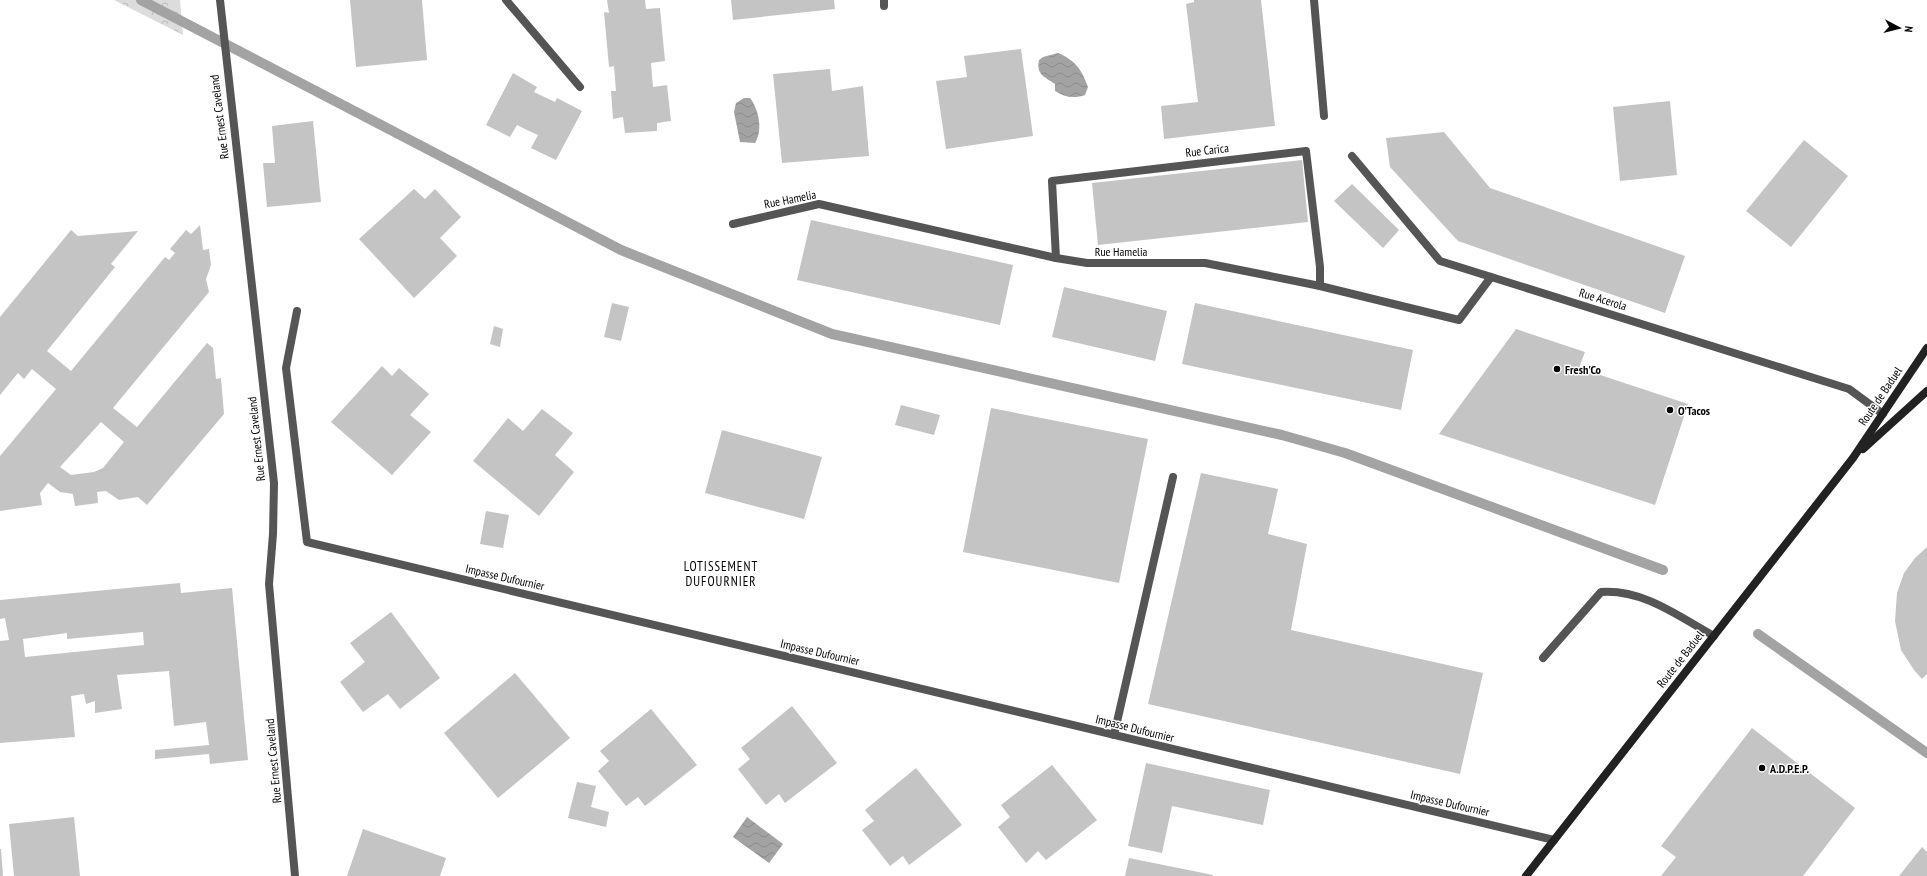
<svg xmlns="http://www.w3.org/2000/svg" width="1927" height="876" font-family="'PT Sans Narrow',sans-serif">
<defs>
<pattern id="forest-crowns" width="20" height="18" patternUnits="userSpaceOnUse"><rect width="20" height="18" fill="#dcdcdc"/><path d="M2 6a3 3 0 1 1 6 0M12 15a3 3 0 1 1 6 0" fill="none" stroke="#bbb"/></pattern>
<pattern id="water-waves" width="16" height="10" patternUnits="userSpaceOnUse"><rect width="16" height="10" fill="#a3a3a3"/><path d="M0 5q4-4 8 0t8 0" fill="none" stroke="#8b8b8b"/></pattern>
</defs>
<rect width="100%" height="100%" fill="#fff"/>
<!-- forest -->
<path fill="url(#forest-crowns)" d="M114 0H180L183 35Z"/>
<!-- water -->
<g fill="url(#water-waves)">
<path d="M1058 53C1075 60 1082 70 1088 87L1085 95C1074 99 1064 97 1055 91V84C1045 77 1036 75 1039 60L1043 57Z"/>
<path d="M744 98H750C759 110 763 130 755 143L740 142 734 112 736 103Z"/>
<path d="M747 817 783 844 769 863 733 837Z"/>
</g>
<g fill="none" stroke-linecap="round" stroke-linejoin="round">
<!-- stream -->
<g stroke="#a3a3a3" stroke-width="10">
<path d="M141 0 621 250 832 334 1282 435 1345 453 1663 570"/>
<path d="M1758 634 1927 753"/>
</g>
</g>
<!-- building -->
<g fill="#c4c4c4" fill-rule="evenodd">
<path d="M350 0H422L427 60 356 67Z"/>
<path d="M607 0H645L646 9 660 8 665 61 651 63 652 76 653 87 667 85 671 121 657 123V131L625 133 623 117 613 119 611 91H616L614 66 609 67 604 12 609 13Z"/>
<path d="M731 0H834L835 9 733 20Z"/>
<path d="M1194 0H1261L1275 126 1164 139 1161 106 1198 102 1186 4 1194 2Z"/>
<path d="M1021 49 1033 136 946 149 936 81 967 77 964 56Z"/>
<path d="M830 69 832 91 863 86 869 156 782 163 773 74Z"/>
<path d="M513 73 537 87 534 92 555 102 557 98 582 111 556 160 531 148 538 135 527 130 517 125 510 137 486 125Z"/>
<path d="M1670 101 1677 175 1620 181 1613 107Z"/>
<path d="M313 121 321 202 267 207 263 163H275L272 126Z"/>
<path d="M1444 132 1490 188 1685 256 1665 313 1458 241 1390 167 1386 138Z"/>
<path d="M1804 140 1848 176 1791 247 1746 211Z"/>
<path d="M1302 160 1308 222 1098 245 1092 183Z"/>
<path d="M1352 184 1399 230 1383 248 1334 201Z"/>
<path d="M414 189 425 199 435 189 461 217 440 238 457 256 414 298 359 239Z"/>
<path d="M811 220 1013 265 1000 325 797 280Z"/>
<path d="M200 225 203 250 209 249 211 265 206 279 209 292 113 408 137 427 207 343 213 348 216 379 221 378 224 414 147 505 138 497 119 500 106 491 97 492 98 503 75 506 73 494 60 492 48 483 40 493 42 505 0 511V456L56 389 32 369 24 379 18 373 0 395V317L71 230 78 236 138 231 111 264 115 267 47 351 71 371 165 257 169 260 175 253 170 249 186 230 191 234ZM101 422 124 442 103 468 94 472 71 475 60 467Z"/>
<path d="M1064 287 1167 311 1155 361 1052 337Z"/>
<path d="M612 303 629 307 621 341 604 337Z"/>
<path d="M1195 303 1413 350 1401 410 1182 364Z"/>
<path d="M494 326 503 329 500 347 490 344Z"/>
<path d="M1516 329 1585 352 1579 368 1688 404 1655 505 1439 434Z"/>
<path d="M382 366 392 376 399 368 429 394 410 415 431 432 392 475 331 422Z"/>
<path d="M901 405 940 415 934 435 895 425Z"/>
<path d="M991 408 1148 439 1119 583 963 552Z"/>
<path d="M542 409 573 433 555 455 574 472 539 516 473 461 508 418 523 431Z"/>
<path d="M722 430 822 457 804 519 705 493Z"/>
<path d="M1201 473 1278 489 1268 534 1307 544 1291 630 1483 673 1460 774 1148 704Z"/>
<path d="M486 511 509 515 503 548 480 544Z"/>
<path d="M1927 547V674L1922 679 1914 670 1901 650 1895 621 1897 593 1904 573 1915 558Z"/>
<path d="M180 583 181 593 232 588 248 760 210 764 209 754 155 759V750L209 745 206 722 174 726 169 671 117 675 122 709 95 713V701L86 704 84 694 71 696 75 737 0 743V641L9 640 5 618 0 619V600ZM143 632 144 645 25 657 23 639 67 633V639Z"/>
<path d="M391 612 440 678 400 709 388 694 363 712 340 682 365 662 350 643Z"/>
<path d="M515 673 570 738 498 798 444 733Z"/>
<path d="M792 706 837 763 785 803 779 794 766 805 738 769 750 759 741 748Z"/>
<path d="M651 709 697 765 645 806 638 797 626 806 598 771 609 761 600 751Z"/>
<path d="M1752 728 1855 808 1803 876H1661L1676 857 1661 846Z"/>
<path d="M1146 763 1270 790 1263 825 1172 806 1162 853 1128 846Z"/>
<path d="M1052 765 1097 820 1046 860 1038 851 1026 863 998 827 1010 817 1001 805Z"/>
<path d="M916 768 962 825 909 865 903 856 890 866 862 830 874 821 865 810Z"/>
<path d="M577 782 596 786 591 807 609 812 606 827 568 818Z"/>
<path d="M74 817 80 876H14L9 824Z"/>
<path d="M363 829 446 858 440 876H347Z"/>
<path d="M1922 847 1927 852V876H1899Z"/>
<path d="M0 849H1L3 876H0Z"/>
<path d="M1129 858 1213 875V876H1125Z"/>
</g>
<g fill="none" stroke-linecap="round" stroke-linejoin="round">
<!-- lane -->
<g stroke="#555" stroke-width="8">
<path d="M506 0 580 87"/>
<path d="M297 311 286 368 307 542 1554 840"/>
<path d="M1543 658 1601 592C1643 589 1678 616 1714 636"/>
<path d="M1114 735 1173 477"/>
</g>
<!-- street -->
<g stroke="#555" stroke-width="8">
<path d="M220 0 274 483 273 534 269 584 295 876"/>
<path d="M884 0V6"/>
<path d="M1314 0 1324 116"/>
<path d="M1352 156 1440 261 1849 389 1883 414"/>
<path d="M733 224 819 204 1056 258 1087 263H1205L1320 286 1459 320 1491 277"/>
<path d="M1056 258 1052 181 1306 151 1320 267V286"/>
</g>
<!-- secondary -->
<g stroke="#222" stroke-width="8">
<path d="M1863 449 1927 391"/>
<path d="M1526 876 1853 458 1927 348"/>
</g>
</g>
<!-- markers -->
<g fill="#000" stroke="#fff" stroke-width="1.5">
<circle cx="1557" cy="369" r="4"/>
<circle cx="1670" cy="410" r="4"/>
<circle cx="1762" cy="768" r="4"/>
</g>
<g text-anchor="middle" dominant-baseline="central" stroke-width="3" stroke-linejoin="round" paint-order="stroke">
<!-- street labels -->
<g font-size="12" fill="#000" stroke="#fff">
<text transform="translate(219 117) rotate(-97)">Rue Ernest Caveland</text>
<text transform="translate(1207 150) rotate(-7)">Rue Carica</text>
<text transform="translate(790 199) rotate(-11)">Rue Hamelia</text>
<text x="1121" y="251">Rue Hamelia</text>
<text transform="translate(1603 299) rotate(17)">Rue Acerola</text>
<text transform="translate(1880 396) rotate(-56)">Route de Baduel</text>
<text transform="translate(256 439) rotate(-96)">Rue Ernest Caveland</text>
<text transform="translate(505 577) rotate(13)">Impasse Dufournier</text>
<text transform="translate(820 652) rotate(13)">Impasse Dufournier</text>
<text transform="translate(1680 659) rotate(-52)">Route de Baduel</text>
<text transform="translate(1135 728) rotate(14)">Impasse Dufournier</text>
<text transform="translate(273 761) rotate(-95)">Rue Ernest Caveland</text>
<text transform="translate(1450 803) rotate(13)">Impasse Dufournier</text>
</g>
<!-- poi labels -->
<g font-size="12" font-weight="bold" fill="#000" stroke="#fff" text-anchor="start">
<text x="1565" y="369">Fresh'Co</text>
<text x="1678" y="410">O'Tacos</text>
<text x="1770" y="768">A.D.P.E.P.</text>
</g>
<!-- neighbourhood labels -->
<g font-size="13" letter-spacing="1" fill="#000" stroke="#fff">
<text x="721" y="566">LOTISSEMENT<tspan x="721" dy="15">DUFOURNIER</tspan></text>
</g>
</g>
<!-- north arrow -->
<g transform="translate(1899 28) rotate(97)" stroke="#ffffff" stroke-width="3" paint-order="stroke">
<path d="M0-3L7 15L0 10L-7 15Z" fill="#000000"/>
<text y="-6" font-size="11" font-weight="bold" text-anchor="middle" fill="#000000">N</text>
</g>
</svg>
